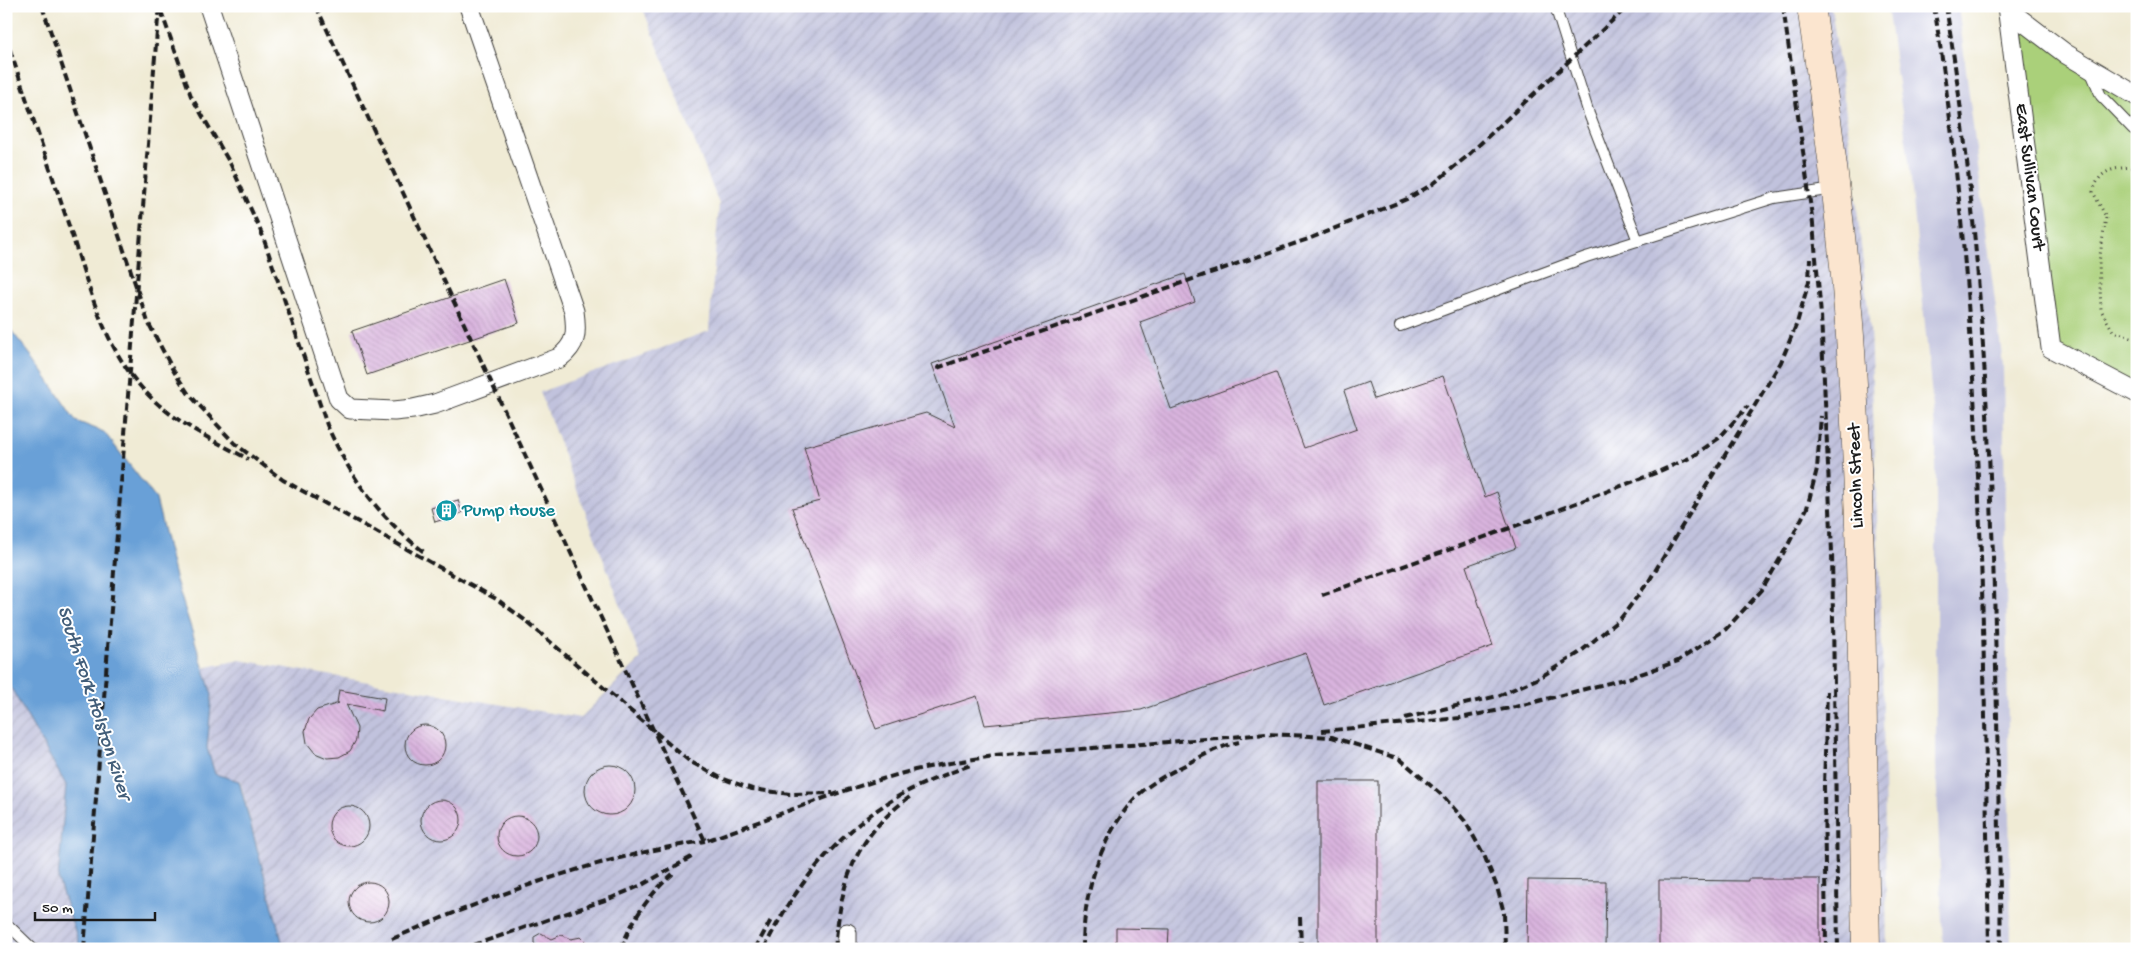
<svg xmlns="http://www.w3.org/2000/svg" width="2143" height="955" font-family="'Gochi Hand',sans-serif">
<defs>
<pattern id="industrial-furrows" width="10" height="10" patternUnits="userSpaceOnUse" patternTransform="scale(1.25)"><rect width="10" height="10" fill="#c1c2dd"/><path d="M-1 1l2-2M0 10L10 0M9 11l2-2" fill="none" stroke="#a5a6bd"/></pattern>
<pattern id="building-back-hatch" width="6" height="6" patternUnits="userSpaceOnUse" patternTransform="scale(1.25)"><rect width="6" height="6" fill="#d9b4de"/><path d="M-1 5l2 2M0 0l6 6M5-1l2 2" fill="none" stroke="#ba9abe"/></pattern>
</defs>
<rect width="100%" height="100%" fill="#fff"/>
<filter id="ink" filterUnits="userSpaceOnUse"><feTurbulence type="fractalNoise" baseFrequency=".02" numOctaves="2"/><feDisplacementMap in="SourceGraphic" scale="10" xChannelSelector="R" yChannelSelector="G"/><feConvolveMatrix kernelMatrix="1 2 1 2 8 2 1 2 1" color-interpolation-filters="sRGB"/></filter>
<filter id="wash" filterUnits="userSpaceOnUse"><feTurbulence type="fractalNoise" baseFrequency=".0096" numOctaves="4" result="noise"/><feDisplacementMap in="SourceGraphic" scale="20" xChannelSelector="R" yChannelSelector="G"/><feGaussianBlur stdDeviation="1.12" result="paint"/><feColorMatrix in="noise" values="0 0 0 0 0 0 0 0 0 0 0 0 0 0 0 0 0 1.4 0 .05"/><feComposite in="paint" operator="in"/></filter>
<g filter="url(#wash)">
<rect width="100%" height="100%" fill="#f0ebd5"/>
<!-- industrial -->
<g fill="url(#industrial-furrows)">
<path d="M642 6H1831L1849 135 1870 328 1882 650 1887 949H284L240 781 215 774 207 748 212 696 203 668 240 660 580 718 641 659 540 392 709 331 719 204Z"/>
<path d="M6 679 66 785 58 880 81 949H6Z"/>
</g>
<!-- railway -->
<path fill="#c1c2dd" d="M1887 6H1958L2003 365 2011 949H1943L1936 764V439L1910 169Z"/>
<!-- green -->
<path fill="#aad07a" stroke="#63764b" d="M2020 19 2137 96V392L2057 351Z"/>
<!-- water -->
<path fill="#69a0d7" stroke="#425e7a" d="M6 324 34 359 76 421 104 432 156 499 175 577 212 695 207 748 215 774 239 781 284 949H81L58 880 66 785 6 679Z"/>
<g id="blocks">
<!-- building -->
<g fill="url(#building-back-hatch)">
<path d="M1185 274 1195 302 1140 322 1171 409 1276 372 1304 448 1357 429 1344 391 1368 382 1374 399 1443 376 1485 497 1497 492 1516 548 1466 566 1493 646 1324 705 1306 653 1141 710 985 725 977 696 876 729 792 508 820 501 804 447 926 413 955 427 932 364Z"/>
<path d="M504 279 519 323 367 375 352 331Z"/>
<path d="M458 500 462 513 435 522 431 508Z"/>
<path d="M339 690 385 698 383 711 346 704 357 728 356 740 350 751 339 757 327 758 315 753 307 743 305 731 309 719 317 710 339 703H337Z"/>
<circle cx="425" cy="745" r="20"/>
<circle cx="610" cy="790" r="25"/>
<rect x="1318" y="781" width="60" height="168"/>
<circle cx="441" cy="820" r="20"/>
<circle cx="349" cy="826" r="20"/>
<circle cx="517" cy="836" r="20"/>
<path d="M1748 879H1820V949H1659V880L1748 881Z"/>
<path d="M1528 880 1606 881 1605 949H1527Z"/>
<circle cx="369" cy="902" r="20"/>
<path d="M1116 928 1169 929 1168 949H1116Z"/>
<path d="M541 933 552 939 561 935 571 939 581 937 593 949H575L571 945 560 949 551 943 542 947 537 946 534 943V937Z"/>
</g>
</g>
</g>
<g filter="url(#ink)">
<use href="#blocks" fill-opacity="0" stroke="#3c3b38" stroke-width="1"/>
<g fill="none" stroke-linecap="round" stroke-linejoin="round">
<defs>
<g id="lane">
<path d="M1555 6 1589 114 1638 241"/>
<path d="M2090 70 2101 96 2133 129H2137"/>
<path d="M1400 326 1586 257 1774 198 1834 189"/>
<path d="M6 923 33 949"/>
</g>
<g id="street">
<path d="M209 6 339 399 350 409 394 411 413 409 435 404 559 358C577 344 577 333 574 311L469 6"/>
<path d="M2007 6 2051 348 2137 393"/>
<path d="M2008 10 2066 54 2137 96"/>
<path d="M847 949V933"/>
</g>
<path id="secondary" d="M1811 6C1827 116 1842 226 1850 336 1864 540 1862 745 1866 949"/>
</defs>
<!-- lane casing -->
<use href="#lane" stroke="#3c3b38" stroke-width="12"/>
<!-- street casing -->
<use href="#street" stroke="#3c3b38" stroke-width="21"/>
<!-- secondary casing -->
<use href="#secondary" stroke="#3c3b38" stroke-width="29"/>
<!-- path -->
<path stroke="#3c3b38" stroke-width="3" stroke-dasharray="1 4" stroke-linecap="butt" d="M2137 167C2114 168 2100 168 2093 192L2106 217 2099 262 2101 310 2113 331 2137 339"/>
<!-- lane -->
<use href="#lane" stroke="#fff" stroke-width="10"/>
<!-- street -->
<use href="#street" stroke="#fff" stroke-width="19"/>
<!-- secondary -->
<use href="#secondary" stroke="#fbe5cf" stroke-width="28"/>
<!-- rail -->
<g stroke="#1c1c1c" stroke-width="4" stroke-dasharray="8 4" stroke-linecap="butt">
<path d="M42 6 148 322 173 370 188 393 234 443 283 480 498 600 526 621 689 761 721 778 752 789 790 794 833 793"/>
<path d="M316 6 705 841C774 817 844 788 915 770 941 764 968 760 994 756L1267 734 1332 737 1400 759 1444 797 1465 821 1484 855 1497 887 1504 913 1505 949"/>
<path d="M1783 6 1813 224 1821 315 1832 552 1838 949"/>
<path d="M1934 6C1984 318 1983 634 1989 949"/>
<path d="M1946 6C1996 318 1995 634 2001 949"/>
<path d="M161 11 191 96 231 165 262 234 327 425C350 477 379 517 424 552"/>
<path d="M6 38C27 101 48 163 69 226 87 280 102 343 141 387 169 420 211 439 248 459"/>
<path d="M937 368 1311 238 1407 199 1433 184 1465 158 1628 6"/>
<path d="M1322 595 1510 528 1653 474 1692 457 1719 438 1748 406"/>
<path d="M1405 718 1498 696 1539 678 1579 653 1621 618 1649 581 1781 362 1797 323 1809 281 1810 259"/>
<path d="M1322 731 1460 718 1515 707 1632 677 1678 661 1726 629 1762 590 1789 543 1807 508 1817 469 1821 416"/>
<path d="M1300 917 1301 949"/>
<path d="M392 939C493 895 596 857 705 841"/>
<path d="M84 949 159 6"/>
<path d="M462 949 611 898 642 885 695 855"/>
<path d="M621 949C632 919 651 892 675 872"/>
<path d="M755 949 772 918"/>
<path d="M764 949C792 890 834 837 889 802 915 785 945 775 973 764"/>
<path d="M835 949C841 882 853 838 911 796"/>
<path d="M1083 949C1083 895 1099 838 1136 797 1150 783 1169 773 1187 764 1203 755 1221 746 1239 742"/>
<path d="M1826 949 1824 786 1827 691"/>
</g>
</g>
</g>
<!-- icons -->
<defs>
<symbol id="building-disc" viewBox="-11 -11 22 22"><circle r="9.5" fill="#0f9aa8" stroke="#fff"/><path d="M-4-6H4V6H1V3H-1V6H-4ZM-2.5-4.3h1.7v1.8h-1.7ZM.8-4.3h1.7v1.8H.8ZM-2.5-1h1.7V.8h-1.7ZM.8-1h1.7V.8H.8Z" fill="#fff"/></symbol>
</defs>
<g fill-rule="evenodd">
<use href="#building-disc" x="434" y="498" width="25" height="25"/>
</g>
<g text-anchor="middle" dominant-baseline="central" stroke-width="4" stroke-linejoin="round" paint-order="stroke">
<!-- street labels -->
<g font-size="19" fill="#1c1c1c" stroke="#fff">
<text transform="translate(2029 177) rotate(83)">East Sullivan Court</text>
<text transform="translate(1857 476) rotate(-92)">Lincoln Street</text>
</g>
<!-- culture labels -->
<g font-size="19" fill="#0d838f" stroke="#fff" text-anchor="start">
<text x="462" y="511">Pump House</text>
</g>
<!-- water labels -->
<g font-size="20" font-style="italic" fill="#425e7a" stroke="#fff">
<text transform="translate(93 703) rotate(72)">South Fork Holston River</text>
</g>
</g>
<!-- margin -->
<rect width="2143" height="955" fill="none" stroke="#fff" stroke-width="25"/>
<!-- scale -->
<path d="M35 912v8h120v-8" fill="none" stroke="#1c1c1c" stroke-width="2.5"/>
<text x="42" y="912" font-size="15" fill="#1c1c1c" stroke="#ffffff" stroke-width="4" paint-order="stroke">50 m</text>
</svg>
